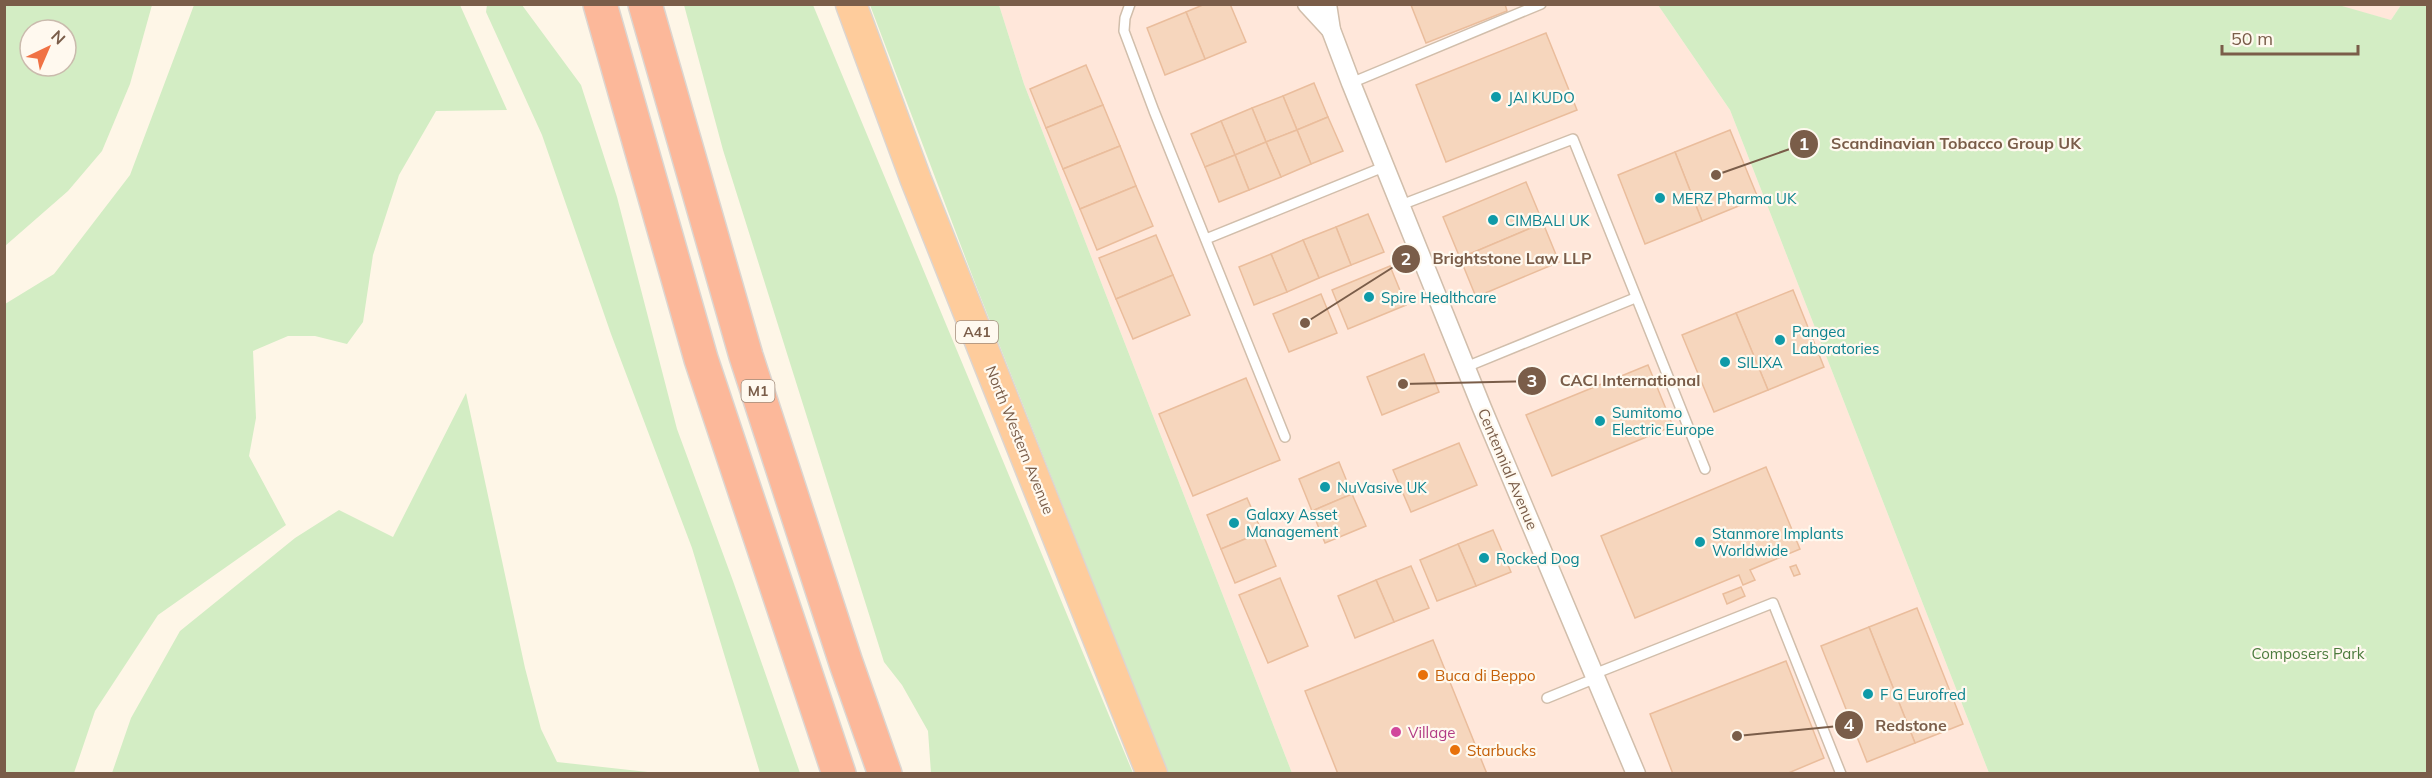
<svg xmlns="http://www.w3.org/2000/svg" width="2432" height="778" font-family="Mulish,sans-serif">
<rect width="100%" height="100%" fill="#fef6e7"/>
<!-- commercial -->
<g fill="#ffe7da">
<path d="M999 5H1658L1730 110 1989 773H1292L1024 84Z"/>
<path d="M2335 5H2401L2391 20Z"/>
</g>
<!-- green -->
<g fill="#d3edc4" fill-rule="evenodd">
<path d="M5 4 152 5 130 84 102 151 68 191 5 246ZM30 30H66V66H30Z"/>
<path d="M2335 4 2391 20 2401 5H2427V773H1989L1730 110 1658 5Z"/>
<path d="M194 5H460L507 110 436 111 399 175 373 255 363 322 347 344 315 336H288L253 351 256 418 249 456 286 525 158 615 95 711 74 773H5V304L54 274 130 175Z"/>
<path d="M487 5H522L581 85 617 197 677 429 733 581 800 773H760L692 548 611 334 542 135 486 12Z"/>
<path d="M684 5H813L1133 773H931L928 731 902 685 884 662 723 150Z"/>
<path d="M870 5H999L1024 84 1292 773H1168L975 283Z"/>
<path d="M466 393 525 668 541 729 557 762 657 773H112L131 718 180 631 295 538 339 510 393 537Z"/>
</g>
<!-- building -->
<g fill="#f6d6bd" stroke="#eabd9c" stroke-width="1.5">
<path d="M1205 4H1230L1246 42 1205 59 1186 12Z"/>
<path d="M1505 4 1507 11 1426 43 1411 5Z"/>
<path d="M1186 12 1205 59 1165 75 1147 28Z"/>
<path d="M1546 33 1577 110 1446 162 1416 85Z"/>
<path d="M1086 65 1103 105 1046 128 1030 89Z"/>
<path d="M1314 83 1328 117 1297 130 1283 96Z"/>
<path d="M1283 96 1297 130 1266 142 1252 108Z"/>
<path d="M1103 105 1120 146 1063 169 1046 128Z"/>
<path d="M1252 108 1266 142 1235 155 1221 121Z"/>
<path d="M1328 117 1343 151 1311 164 1297 130Z"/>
<path d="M1221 121 1235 155 1205 167 1191 134Z"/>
<path d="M1297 130 1311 164 1281 177 1266 142Z"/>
<path d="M1730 130 1758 198 1702 221 1675 152Z"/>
<path d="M1266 142 1281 177 1249 190 1235 155Z"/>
<path d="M1120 146 1136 186 1080 209 1063 169Z"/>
<path d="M1675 152 1702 221 1645 244 1618 175Z"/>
<path d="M1235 155 1249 190 1219 202 1205 167Z"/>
<path d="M1526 182 1543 223 1460 258 1443 217Z"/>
<path d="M1136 186 1153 226 1097 250 1080 209Z"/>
<path d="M1368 214 1384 252 1351 265 1336 227Z"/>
<path d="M1543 223 1559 262 1476 297 1460 258Z"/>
<path d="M1336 227 1351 265 1319 278 1303 240Z"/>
<path d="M1156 235 1173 275 1116 299 1099 258Z"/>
<path d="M1303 240 1319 278 1287 292 1271 254Z"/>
<path d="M1271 254 1287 292 1254 305 1239 267Z"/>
<path d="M1390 266 1406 305 1348 329 1332 290Z"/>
<path d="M1173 275 1190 315 1133 339 1116 299Z"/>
<path d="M1793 290 1824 367 1768 390 1736 313Z"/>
<path d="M1321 294 1337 333 1289 352 1273 314Z"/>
<path d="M1736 313 1768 390 1714 412 1682 335Z"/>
<path d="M1424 354 1439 392 1382 415 1367 377Z"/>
<path d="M1648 365 1673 426 1552 476 1526 415Z"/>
<path d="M1246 378 1280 460 1193 496 1159 414Z"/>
<path d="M1459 443 1477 485 1411 512 1393 470Z"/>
<path d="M1339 462 1352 494 1312 511 1299 479Z"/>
<path d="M1766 467 1800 549 1750 570 1755 580 1743 585 1739 575 1635 618 1601 536Z"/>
<path d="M1352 494 1366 526 1325 543 1312 511Z"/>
<path d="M1247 498 1262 532 1221 549 1207 515Z"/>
<path d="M1493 530 1511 572 1476 586 1458 544Z"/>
<path d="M1262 532 1276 566 1235 583 1221 549Z"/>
<path d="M1458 544 1476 586 1437 601 1420 560Z"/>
<path d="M1796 565 1800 574 1794 576 1790 567Z"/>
<path d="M1411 566 1429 608 1394 622 1376 580Z"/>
<path d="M1280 578 1308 646 1268 663 1239 595Z"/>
<path d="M1376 580 1394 622 1355 638 1338 596Z"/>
<path d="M1741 587 1745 596 1727 604 1723 594Z"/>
<path d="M1917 608 1963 724 1915 743 1869 627Z"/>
<path d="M1869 627 1915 743 1867 762 1821 646Z"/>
<path d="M1433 640 1487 774H1338L1305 691Z"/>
<path d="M1786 661 1824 758 1786 774H1673L1650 714Z"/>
</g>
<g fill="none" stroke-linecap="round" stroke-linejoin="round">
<defs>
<g id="service">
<path d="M1130 4 1125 18 1124 31 1154 111 1285 437"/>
<path d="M1351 83 1541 4"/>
<path d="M1401 205 1573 139 1705 469"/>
<path d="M1206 239 1386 166"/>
<path d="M1466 367 1635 298"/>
<path d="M1594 674 1773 603 1841 774"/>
<path d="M1547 698 1596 678"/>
</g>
<g id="minor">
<path d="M1307 4 1331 30"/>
<path d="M1327 4 1331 30 1351 83 1482 408 1636 774"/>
</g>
<path id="trunk" d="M851 4 916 180 1152 774"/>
<g id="motorway">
<path d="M600 4 701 359 839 774"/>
<path d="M645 4 746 356 846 663 885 774"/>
</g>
</defs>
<!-- service casing -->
<use href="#service" stroke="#d1beab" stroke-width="12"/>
<!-- minor casing -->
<use href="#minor" stroke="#d1beab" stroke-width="21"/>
<!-- trunk casing -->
<use href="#trunk" stroke="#dcd5d0" stroke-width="33"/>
<!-- motorway casing -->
<use href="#motorway" stroke="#dcd5d0" stroke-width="36"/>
<!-- service -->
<use href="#service" stroke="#fff" stroke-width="9"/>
<!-- minor -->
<use href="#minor" stroke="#fff" stroke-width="18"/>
<!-- trunk -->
<use href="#trunk" stroke="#fecc9c" stroke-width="30"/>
<!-- motorway -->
<use href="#motorway" stroke="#fcb89a" stroke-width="33"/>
</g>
<!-- markers -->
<g fill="#0f9aa8" stroke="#fff9ef" stroke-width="2">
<circle cx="1496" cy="97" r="6"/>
<circle cx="1660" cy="198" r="6"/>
<circle cx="1493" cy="220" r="6"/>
<circle cx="1369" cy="297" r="6"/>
<circle cx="1780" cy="340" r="6"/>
<circle cx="1725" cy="362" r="6"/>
<circle cx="1600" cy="421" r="6"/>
<circle cx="1325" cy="487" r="6"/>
<circle cx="1234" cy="523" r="6"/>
<circle cx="1700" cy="542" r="6"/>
<circle cx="1484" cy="558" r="6"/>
<circle cx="1868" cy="694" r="6"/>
</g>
<g fill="#e8710a" stroke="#fff9ef" stroke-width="2">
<circle cx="1423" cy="675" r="6"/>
<circle cx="1455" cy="750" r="6"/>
</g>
<circle fill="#d1479c" stroke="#fff9ef" stroke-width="2" cx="1396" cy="732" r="6"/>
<g text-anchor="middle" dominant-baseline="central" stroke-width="4.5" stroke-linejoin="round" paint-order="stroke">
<!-- shield labels -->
<g fill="#fff9ef" stroke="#a28c7b" stroke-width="1.5">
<rect x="956" y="321" width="42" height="22" rx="4.5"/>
<rect x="741.5" y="380" width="33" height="22" rx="4.5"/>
</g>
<g font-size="14" font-weight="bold" fill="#7a5d49">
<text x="977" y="332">A41</text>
<text x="758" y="391">M1</text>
</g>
<!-- culture labels -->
<g font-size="15" fill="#0d838f" stroke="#fff9ef" text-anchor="start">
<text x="1508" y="97">JAI KUDO</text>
<text x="1672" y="198">MERZ Pharma UK</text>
<text x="1505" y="220">CIMBALI UK</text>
<text x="1381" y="297">Spire Healthcare</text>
<text x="1792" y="331">Pangea<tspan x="1792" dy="17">Laboratories</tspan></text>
<text x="1737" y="362">SILIXA</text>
<text x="1612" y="412">Sumitomo<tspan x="1612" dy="17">Electric Europe</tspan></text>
<text x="1337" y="487">NuVasive UK</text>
<text x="1246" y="514">Galaxy Asset<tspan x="1246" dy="17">Management</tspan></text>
<text x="1712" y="533">Stanmore Implants<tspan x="1712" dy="17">Worldwide</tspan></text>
<text x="1496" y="558">Rocked Dog</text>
<text x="1880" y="694">F G Eurofred</text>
</g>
<!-- street labels -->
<g font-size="15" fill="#7a5d49" stroke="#fff9ef">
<text transform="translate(1020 440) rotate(68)">North Western Avenue</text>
<text transform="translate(1508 469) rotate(67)">Centennial Avenue</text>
</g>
<!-- park labels -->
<g font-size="15" fill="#4c7b3d" stroke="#fff9ef">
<text x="2308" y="653">Composers Park</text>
</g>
<!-- food labels -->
<g font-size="15" fill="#c56008" stroke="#fff9ef" text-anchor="start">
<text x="1435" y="675">Buca di Beppo</text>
<text x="1467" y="750">Starbucks</text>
</g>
<!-- hotel labels -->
<g font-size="15" fill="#b23c85" stroke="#fff9ef" text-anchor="start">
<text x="1408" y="732">Village</text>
</g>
</g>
<!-- callouts -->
<path fill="none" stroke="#7a5d49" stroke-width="2" d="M1716 175L1804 144M1305 323L1406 259M1403 384L1532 381M1737 736L1849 725"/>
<g fill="#7a5d49" stroke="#fff9ef" stroke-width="2">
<circle cx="1716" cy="175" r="6"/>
<circle cx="1305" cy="323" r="6"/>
<circle cx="1403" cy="384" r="6"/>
<circle cx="1737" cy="736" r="6"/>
<circle cx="1804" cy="144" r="15"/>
<circle cx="1406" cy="259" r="15"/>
<circle cx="1532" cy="381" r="15"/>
<circle cx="1849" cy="725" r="15"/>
</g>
<g font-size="18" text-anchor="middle" font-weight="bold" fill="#fff">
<text x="1804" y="150">1</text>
<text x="1406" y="265">2</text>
<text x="1532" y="387">3</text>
<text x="1849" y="731">4</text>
</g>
<g font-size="16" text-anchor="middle" font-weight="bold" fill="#7a5d49" stroke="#fff9ef" stroke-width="4.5" stroke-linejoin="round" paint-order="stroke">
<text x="1956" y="149">Scandinavian Tobacco Group UK</text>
<text x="1512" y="264">Brightstone Law LLP</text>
<text x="1630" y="386">CACI International</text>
<text x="1911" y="731">Redstone</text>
</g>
<!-- border -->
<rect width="2432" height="778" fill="none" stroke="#7a5d49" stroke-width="12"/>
<!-- north arrow -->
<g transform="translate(48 48) rotate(44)"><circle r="28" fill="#fff9ef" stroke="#cabbad" stroke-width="1.5"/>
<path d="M0-4.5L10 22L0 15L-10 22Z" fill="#f07244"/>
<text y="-9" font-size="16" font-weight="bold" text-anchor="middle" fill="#7a5d49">N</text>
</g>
<!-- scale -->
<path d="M2222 45v9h136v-9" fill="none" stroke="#7a5d49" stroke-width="3"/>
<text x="2231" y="45" font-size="18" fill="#7a5d49" stroke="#fff9ef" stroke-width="4.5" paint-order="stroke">50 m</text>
</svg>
